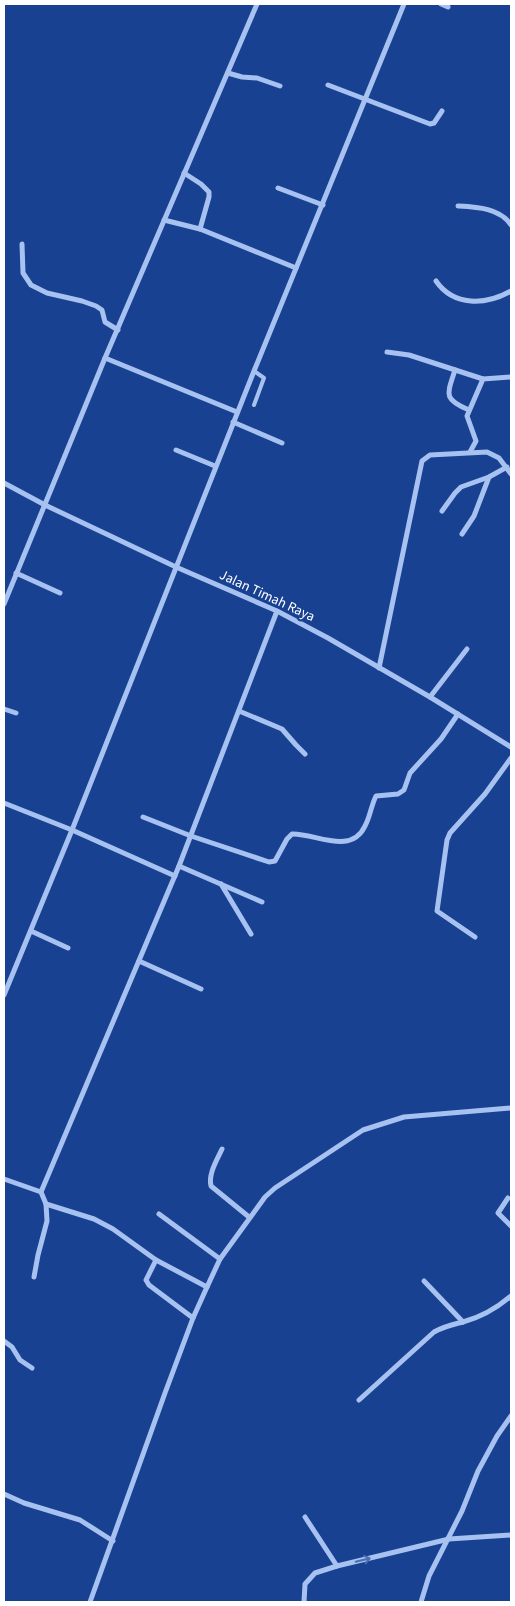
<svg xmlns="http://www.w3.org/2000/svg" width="515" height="1606" font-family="'Source Sans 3',sans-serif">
<rect width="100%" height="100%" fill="#184192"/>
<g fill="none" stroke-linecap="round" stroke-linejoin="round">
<!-- lane -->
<path stroke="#a7c1f0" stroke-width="4" d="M254 405 264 378 254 371"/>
<!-- street -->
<g stroke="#a7c1f0" stroke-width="5">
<path d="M441 4 448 7"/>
<path d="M228 73 242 77 257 78 280 86"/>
<path d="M328 85 430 124 434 123 442 111"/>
<path d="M184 173 201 184 209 192V197L200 229"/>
<path d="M278 188 323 205"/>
<path d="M458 206C477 207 500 208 511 225"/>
<path d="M164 220 200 229 296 268"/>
<path d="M22 244 23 273 31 285 47 293 82 301 96 306 102 310 105 322 118 330"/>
<path d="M436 281C454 307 486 305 511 291"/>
<path d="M387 352 409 355 483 379"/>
<path d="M105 358 237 412"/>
<path d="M455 370C447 395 443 399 469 410"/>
<path d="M233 422 282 443"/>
<path d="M176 450 215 466"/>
<path d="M470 452 476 441 467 416 483 379 511 377"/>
<path d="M4 483 45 505 176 567 277 611 328 638 430 697 511 747"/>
<path d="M442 511 455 493 461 487 489 477 507 467"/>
<path d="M462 534 474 516 489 477"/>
<path d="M16 573 60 593"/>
<path d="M4 604 105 358 257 4"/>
<path d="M379 668 422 461 430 455 487 452 499 458 511 474"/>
<path d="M430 697 467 649"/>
<path d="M4 709 16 713"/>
<path d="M239 711 282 729 296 745 305 754"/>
<path d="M4 803 72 830 175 876"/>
<path d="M143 817 191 836 269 862 275 861 287 839 292 834C315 833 351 856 365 826 370 817 371 806 376 796L398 794 404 790 410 773 441 739 458 714"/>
<path d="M179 866 262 902"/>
<path d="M221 884 251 934"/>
<path d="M31 931 68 948"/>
<path d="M475 937 437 911 447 840 450 833 485 794 511 758"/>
<path d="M139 961 201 989"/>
<path d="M4 995 72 830 254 371 404 4"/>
<path d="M222 1149C217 1160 208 1174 211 1186L249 1217"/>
<path d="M4 1179 41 1192 179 866 277 611"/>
<path d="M508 1198 498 1213 511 1226"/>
<path d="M46 1204 94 1219 113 1229 156 1260 207 1287"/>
<path d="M159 1214 220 1259"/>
<path d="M156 1260 146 1280 149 1285 193 1318"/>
<path d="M34 1277 38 1255 47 1221 46 1204 41 1192"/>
<path d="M424 1281 463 1322"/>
<path d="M4 1341 12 1347 20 1360 32 1368"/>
<path d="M359 1400 434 1332C445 1326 451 1325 463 1322 482 1317 497 1308 511 1296"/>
<path d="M4 1494 24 1503 80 1520 113 1541"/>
<path d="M305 1517 337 1566"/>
<path d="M90 1602 165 1393 193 1318 207 1287 220 1259 265 1197 275 1188 363 1130 404 1117 511 1108"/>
<path d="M304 1602 305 1584 315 1573 337 1566 449 1539 511 1535"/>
<path d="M421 1602 429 1576 462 1511 478 1471 497 1436 511 1416"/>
</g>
</g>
<!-- one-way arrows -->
<defs><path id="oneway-shaft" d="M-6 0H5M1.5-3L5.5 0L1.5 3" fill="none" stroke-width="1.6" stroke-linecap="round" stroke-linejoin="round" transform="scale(1.25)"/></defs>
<use stroke="#4a6eb3" href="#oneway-shaft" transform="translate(363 1560) rotate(-13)"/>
<g text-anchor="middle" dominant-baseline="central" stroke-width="4.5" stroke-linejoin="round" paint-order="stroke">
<!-- street labels -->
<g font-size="14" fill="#fff" stroke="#184192">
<text transform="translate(267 596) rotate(25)">Jalan Timah Raya</text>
</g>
</g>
<!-- border -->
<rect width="515" height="1606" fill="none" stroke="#ffffff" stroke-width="10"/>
</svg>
